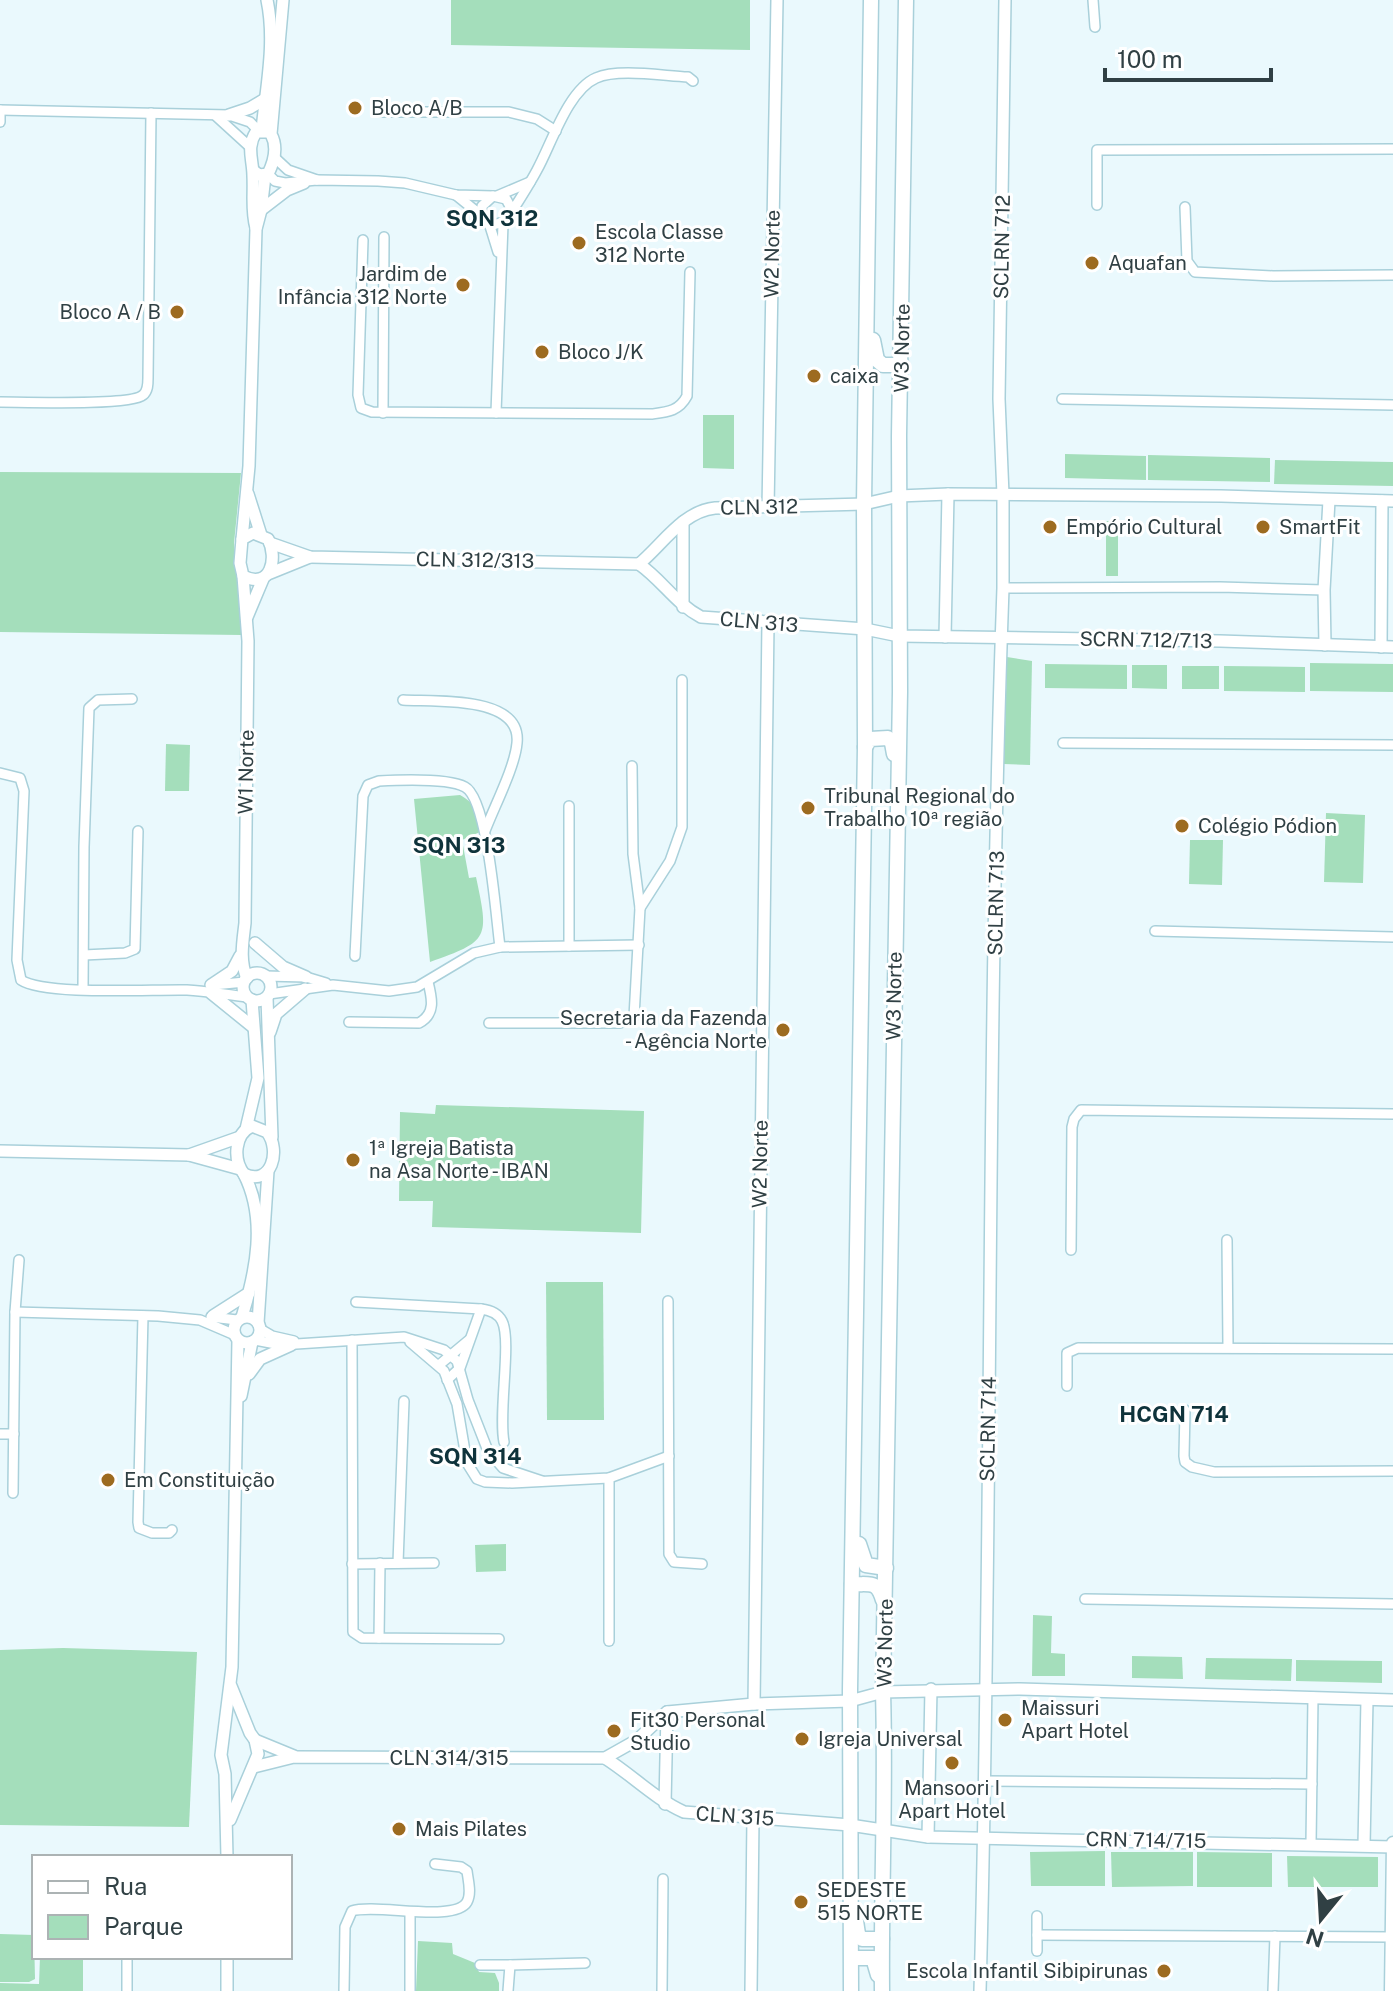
<svg xmlns="http://www.w3.org/2000/svg" width="1393" height="1991" font-family="'Public Sans',sans-serif">
<rect width="100%" height="100%" fill="#eaf9fd"/>
<!-- green -->
<g fill="#a4debb">
<path d="M451 0H750V50L451 45Z"/>
<path d="M703 415H734V469L703 468Z"/>
<path d="M1065 454 1146 456V480L1065 478Z"/>
<path d="M1148 455 1270 458V482L1148 480Z"/>
<path d="M1275 460 1393 462V486L1274 484Z"/>
<path d="M0 472 241 473 234 543 242 635 0 632Z"/>
<rect x="1106" y="521" width="12" height="55"/>
<path d="M1007 657 1032 661 1030 765 1004 764Z"/>
<path d="M1310 663 1393 664V692L1310 691Z"/>
<path d="M1045 664 1127 665V689L1045 688Z"/>
<path d="M1132 665H1167V689L1132 688Z"/>
<rect x="1182" y="666" width="37" height="23"/>
<path d="M1224 666 1305 667V692L1224 691Z"/>
<path d="M166 744 190 745 189 791H165Z"/>
<path d="M460 795C477 804 477 813 480 832L462 840 469 878 476 877C489 938 490 941 430 962L414 799Z"/>
<path d="M1326 813 1365 815 1363 883 1324 882Z"/>
<path d="M1190 840H1223L1222 885 1189 884Z"/>
<path d="M436 1105 644 1111 641 1233 432 1227 433 1201H399L400 1112 435 1114Z"/>
<path d="M546 1282H603L604 1420H547Z"/>
<path d="M506 1544V1571L476 1572 475 1545Z"/>
<path d="M1033 1615 1052 1616 1051 1653 1065 1654V1676H1032Z"/>
<path d="M63 1648 197 1652 189 1827 0 1825V1650Z"/>
<path d="M1132 1656 1182 1657 1183 1679 1132 1678Z"/>
<path d="M1206 1658 1292 1659 1291 1681 1205 1679Z"/>
<path d="M1296 1660 1382 1661V1683L1296 1681Z"/>
<path d="M1105 1851V1886H1031L1030 1852Z"/>
<path d="M1111 1852H1193V1886L1112 1887Z"/>
<path d="M1197 1852 1272 1853V1887H1197Z"/>
<path d="M1287 1856 1378 1857V1887H1288Z"/>
<path d="M0 1934 34 1935 35 1979 29 1982H0Z"/>
<path d="M418 1941 452 1943 453 1954 475 1963 479 1972 495 1973 499 1983V1991H416Z"/>
<path d="M40 1957H83V1991H0V1983L39 1984Z"/>
</g>
<g fill="none" stroke-linecap="round" stroke-linejoin="round">
<defs>
<g id="minor">
<path d="M1093 0 1095 27"/>
<path d="M0 110 229 115 250 122 259 131"/>
<path d="M376 112H509L537 119 556 131"/>
<path d="M216 116 250 147"/>
<path d="M0 122V110"/>
<path d="M274 157 288 170 317 180"/>
<path d="M268 174 275 181 285 183 317 180 378 181 405 183 456 195 493 196"/>
<path d="M456 195 493 225 507 221 511 208 506 199 493 196 482 206V216"/>
<path d="M497 196 530 182"/>
<path d="M1097 205V150L1393 149"/>
<path d="M1185 207 1187 261 1195 272 1273 276 1393 275"/>
<path d="M511 213C520 199 529 185 537 170 551 145 568 90 596 78 618 68 663 76 688 77L693 81"/>
<path d="M489 223 498 252"/>
<path d="M363 240 358 395 361 408 372 412 652 414C668 412 679 411 687 396L690 272"/>
<path d="M1062 399 1393 405"/>
<path d="M0 402C22 402 131 406 143 395 148 391 148 384 148 378L151 113"/>
<path d="M383 413 384 237"/>
<path d="M496 413 503 224"/>
<path d="M1003 588 1220 587 1324 590"/>
<path d="M403 700C435 702 522 695 517 743 515 767 494 807 485 831"/>
<path d="M1063 743 1393 745"/>
<path d="M0 773 20 778 24 791 17 960 21 980C45 996 153 989 187 990 207 991 227 995 248 997"/>
<path d="M569 806V946"/>
<path d="M640 908 670 861 682 827V680"/>
<path d="M1155 931 1393 937"/>
<path d="M84 955 125 953 135 949 138 831"/>
<path d="M355 956 363 796 368 785 379 781C399 780 448 778 465 787 488 799 496 918 500 947"/>
<path d="M265 976 306 977 326 983"/>
<path d="M213 985 245 982"/>
<path d="M83 989 84 847 89 708 98 700 132 699"/>
<path d="M269 994 333 985 389 991 417 987 474 953 500 947 639 945"/>
<path d="M349 1022 419 1023C436 1014 432 998 428 982"/>
<path d="M489 1023H620L634 1017 640 908 633 854 632 766"/>
<path d="M1227 1240 1228 1346"/>
<path d="M1071 1250 1072 1127 1074 1119 1081 1110 1393 1114"/>
<path d="M668 1301 669 1554 674 1562 702 1564"/>
<path d="M356 1302 481 1309"/>
<path d="M15 1312 158 1316 200 1320 235 1335"/>
<path d="M143 1316 138 1522 139 1528 152 1533H169L172 1530"/>
<path d="M211 1317 237 1320"/>
<path d="M260 1329 272 1336 294 1341"/>
<path d="M255 1340 281 1345 404 1337 444 1350 457 1361 468 1400 488 1451 503 1468 542 1481"/>
<path d="M352 1340 353 1632 362 1638 499 1639"/>
<path d="M410 1342 444 1371 457 1404 467 1463 477 1479 485 1482 512 1483 609 1478 669 1456"/>
<path d="M439 1365 469 1340"/>
<path d="M447 1380 460 1368 481 1309C489 1310 498 1313 502 1321 512 1340 498 1413 504 1442"/>
<path d="M1067 1386V1353L1078 1348 1393 1349"/>
<path d="M1185 1410 1184 1456 1185 1462 1192 1467 1214 1472 1393 1471"/>
<path d="M0 1434H14"/>
<path d="M13 1493 15 1312 19 1260"/>
<path d="M398 1563 404 1401"/>
<path d="M352 1564 434 1563"/>
<path d="M1085 1599 1393 1604"/>
<path d="M379 1638 380 1563"/>
<path d="M609 1641V1478"/>
<path d="M985 1781 1312 1784"/>
<path d="M1311 1844 1313 1697"/>
<path d="M410 1912V1991"/>
<path d="M1037 1916V1951"/>
<path d="M1037 1935 1392 1937"/>
<path d="M127 1957V1991"/>
<path d="M480 1965H510L508 1991"/>
<path d="M510 1965 585 1963"/>
<path d="M344 1991 345 1927 352 1911C375 1903 455 1923 467 1902 472 1893 468 1880 467 1871L461 1867 435 1864"/>
<path d="M662 1991 663 1879"/>
<path d="M1273 1991 1275 1936"/>
</g>
<g id="tertiary">
<path d="M229 115 250 108 265 99"/>
<path d="M262 130C266 87 276 43 267 0"/>
<path d="M254 171 259 175 268 174C274 162 278 147 271 134L283 0"/>
<path d="M261 210 287 190 304 183"/>
<path d="M256 228C251 210 254 195 253 176 253 159 246 148 256 132H267"/>
<path d="M248 494 261 535"/>
<path d="M768 508 777 0"/>
<path d="M683 522V607"/>
<path d="M253 533 268 539C278 558 271 590 243 576L240 563 242 539Z"/>
<path d="M242 539 249 466 256 229 261 210 265 176"/>
<path d="M270 543 310 557 639 564"/>
<path d="M639 564C662 545 683 511 715 508L864 504 899 496 948 494 1221 496 1393 501"/>
<path d="M639 564C663 581 675 603 701 617L865 629 899 636 1220 641 1393 647"/>
<path d="M268 574 310 557"/>
<path d="M243 576 248 641 245 923C243 941 239 961 247 978"/>
<path d="M247 617 263 579"/>
<path d="M945 637 948 494"/>
<path d="M1325 645 1324 590 1329 500"/>
<path d="M1381 647 1382 501"/>
<path d="M255 943 283 967 306 977"/>
<circle cx="257" cy="987" r="14"/>
<path d="M211 985 232 971 240 956"/>
<path d="M211 993 253 1027"/>
<path d="M267 998 272 1137"/>
<path d="M270 1032 276 1014 305 989"/>
<path d="M252 1126 267 1132C281 1150 272 1187 244 1174 233 1160 234 1134 252 1126Z"/>
<path d="M246 1129 258 1078 252 1000"/>
<path d="M0 1151 189 1155 240 1169"/>
<path d="M189 1155 240 1137"/>
<path d="M213 1316 249 1293"/>
<circle cx="247" cy="1330" r="13"/>
<path d="M242 1317C256 1271 267 1219 244 1174"/>
<path d="M258 1323 268 1171"/>
<path d="M249 1374 260 1359 291 1345"/>
<path d="M241 1396 252 1342"/>
<path d="M754 1704 768 623"/>
<path d="M255 1740 294 1756"/>
<path d="M605 1758C632 1775 655 1799 684 1812L850 1825 928 1837 1393 1847"/>
<path d="M254 1767 294 1757 605 1758 637 1740 667 1712 754 1704 850 1701 883 1692 1020 1689 1393 1700"/>
<path d="M665 1804 667 1712"/>
<path d="M230 1820 258 1754 255 1740 250 1733 231 1686"/>
<path d="M928 1837 931 1689"/>
<path d="M1364 1845 1367 1700"/>
<path d="M227 1857 225 1774 221 1755 232 1667 238 1340"/>
<path d="M227 1957V1991"/>
<path d="M751 1991 753 1818"/>
<path d="M980 1991C993 1523 986 1055 1003 588V495L999 399 1005 0"/>
</g>
<path id="secondary" d="M1391 1991 1393 1843"/>
<g id="primary">
<path d="M873 340 877 360 883 365H902"/>
<path d="M865 747 870 739 888 738 892 743 894 754"/>
<path d="M859 1544 866 1565 886 1568"/>
<path d="M852 1584C871 1585 877 1580 883 1600"/>
<path d="M856 1921 858 1934 862 1939H882"/>
<path d="M852 1958H873L878 1975"/>
<path d="M851 1991 850 1690 865 747 864 504 871 0"/>
<path d="M882 1991C881 1891 886 1791 883 1692L900 692 899 436 906 0"/>
</g>
</defs>
<!-- minor casing -->
<use href="#minor" stroke="#a9d0da" stroke-width="12"/>
<!-- tertiary casing -->
<use href="#tertiary" stroke="#a9d0da" stroke-width="14"/>
<!-- secondary casing -->
<use href="#secondary" stroke="#a9d0da" stroke-width="15"/>
<!-- primary casing -->
<use href="#primary" stroke="#a9d0da" stroke-width="17"/>
<!-- minor -->
<use href="#minor" stroke="#fff" stroke-width="9"/>
<!-- tertiary -->
<use href="#tertiary" stroke="#fff" stroke-width="11"/>
<!-- secondary -->
<use href="#secondary" stroke="#fff" stroke-width="12"/>
<!-- primary -->
<use href="#primary" stroke="#fff" stroke-width="14"/>
</g>
<!-- markers -->
<g fill="#9d6b20" stroke="#fff" stroke-width="3">
<circle cx="355" cy="108" r="8"/>
<circle cx="579" cy="243" r="8"/>
<circle cx="1092" cy="263" r="8"/>
<circle cx="463" cy="285" r="8"/>
<circle cx="177" cy="312" r="8"/>
<circle cx="542" cy="352" r="8"/>
<circle cx="814" cy="376" r="8"/>
<circle cx="1050" cy="527" r="8"/>
<circle cx="1263" cy="527" r="8"/>
<circle cx="808" cy="808" r="8"/>
<circle cx="1182" cy="826" r="8"/>
<circle cx="783" cy="1030" r="8"/>
<circle cx="353" cy="1160" r="8"/>
<circle cx="108" cy="1480" r="8"/>
<circle cx="1005" cy="1720" r="8"/>
<circle cx="614" cy="1731" r="8"/>
<circle cx="802" cy="1739" r="8"/>
<circle cx="952" cy="1763" r="8"/>
<circle cx="399" cy="1829" r="8"/>
<circle cx="801" cy="1902" r="8"/>
<circle cx="1164" cy="1971" r="8"/>
</g>
<g text-anchor="middle" dominant-baseline="central" stroke-width="6" stroke-linejoin="round" paint-order="stroke">
<!-- poi labels -->
<g font-size="20" fill="#304044" stroke="#fff" text-anchor="start">
<text x="371" y="108">Bloco A/B</text>
<text x="595" y="232">Escola Classe<tspan x="595" dy="23">312 Norte</tspan></text>
<text x="1108" y="263">Aquafan</text>
<text x="447" y="274" text-anchor="end">Jardim de<tspan x="447" dy="23">Infância 312 Norte</tspan></text>
<text x="161" y="312" text-anchor="end">Bloco A / B</text>
<text x="558" y="352">Bloco J/K</text>
<text x="830" y="376">caixa</text>
<text x="1066" y="527">Empório Cultural</text>
<text x="1279" y="527">SmartFit</text>
<text x="824" y="796">Tribunal Regional do<tspan x="824" dy="23">Trabalho 10ª região</tspan></text>
<text x="1198" y="826">Colégio Pódion</text>
<text x="767" y="1018" text-anchor="end">Secretaria da Fazenda<tspan x="767" dy="23">- Agência Norte</tspan></text>
<text x="369" y="1148">1ª Igreja Batista<tspan x="369" dy="23">na Asa Norte - IBAN</tspan></text>
<text x="124" y="1480">Em Constituição</text>
<text x="1021" y="1708">Maissuri<tspan x="1021" dy="23">Apart Hotel</tspan></text>
<text x="630" y="1720">Fit30 Personal<tspan x="630" dy="23">Studio</tspan></text>
<text x="818" y="1739">Igreja Universal</text>
<text x="952" y="1788" text-anchor="middle">Mansoori I<tspan x="952" dy="23">Apart Hotel</tspan></text>
<text x="415" y="1829">Mais Pilates</text>
<text x="817" y="1890">SEDESTE<tspan x="817" dy="23">515 NORTE</tspan></text>
<text x="1148" y="1971" text-anchor="end">Escola Infantil Sibipirunas</text>
</g>
<!-- street labels -->
<g font-size="20" fill="#304044" stroke="#fff">
<text transform="translate(1002 247) rotate(-89)">SCLRN 712</text>
<text transform="translate(772 254) rotate(-89)">W2 Norte</text>
<text transform="translate(902 348) rotate(-89)">W3 Norte</text>
<text transform="translate(759 507) rotate(-1)">CLN 312</text>
<text transform="translate(475 560) rotate(1)">CLN 312/313</text>
<text transform="translate(759 622) rotate(5)">CLN 313</text>
<text transform="translate(1146 640) rotate(1)">SCRN 712/713</text>
<text transform="translate(246 772) rotate(-89)">W1 Norte</text>
<text transform="translate(996 903) rotate(-89)">SCLRN 713</text>
<text transform="translate(894 996) rotate(-89)">W3 Norte</text>
<text transform="translate(760 1164) rotate(-89)">W2 Norte</text>
<text transform="translate(988 1429) rotate(-89)">SCLRN 714</text>
<text transform="translate(885 1643) rotate(-89)">W3 Norte</text>
<text x="449" y="1758">CLN 314/315</text>
<text transform="translate(735 1816) rotate(4)">CLN 315</text>
<text transform="translate(1146 1840) rotate(1)">CRN 714/715</text>
</g>
<!-- neighbourhood labels -->
<g font-size="22" font-weight="bold" fill="#0f333b" stroke="#fff">
<text x="492" y="218">SQN 312</text>
<text x="459" y="845">SQN 313</text>
<text x="1174" y="1414">HCGN 714</text>
<text x="475" y="1456">SQN 314</text>
</g>
</g>
<!-- legend -->
<rect x="32" y="1855" width="260" height="104" fill="#ffffff" stroke="#acb3b4" stroke-width="2"/>
<rect x="48" y="1881" width="40" height="12" fill="#ffffff" stroke="#acb3b4" stroke-width="2"/>
<text x="104" y="1895" font-size="24" fill="#304044">Rua</text>
<rect x="48" y="1915" width="40" height="24" fill="#a4debb" stroke="#acb3b4" stroke-width="2"/>
<text x="104" y="1935" font-size="24" fill="#304044">Parque</text>
<!-- north arrow -->
<g transform="translate(1321 1919) rotate(198)" stroke="#ffffff" stroke-width="6" paint-order="stroke">
<path d="M0-6L14 30L0 20L-14 30Z" fill="#304044"/>
<text y="-12" font-size="22" font-weight="bold" text-anchor="middle" fill="#304044">N</text>
</g>
<!-- scale -->
<path d="M1105 68v12h166v-12" fill="none" stroke="#304044" stroke-width="4"/>
<text x="1117" y="68" font-size="24" fill="#304044" stroke="#ffffff" stroke-width="6" paint-order="stroke">100 m</text>
</svg>
